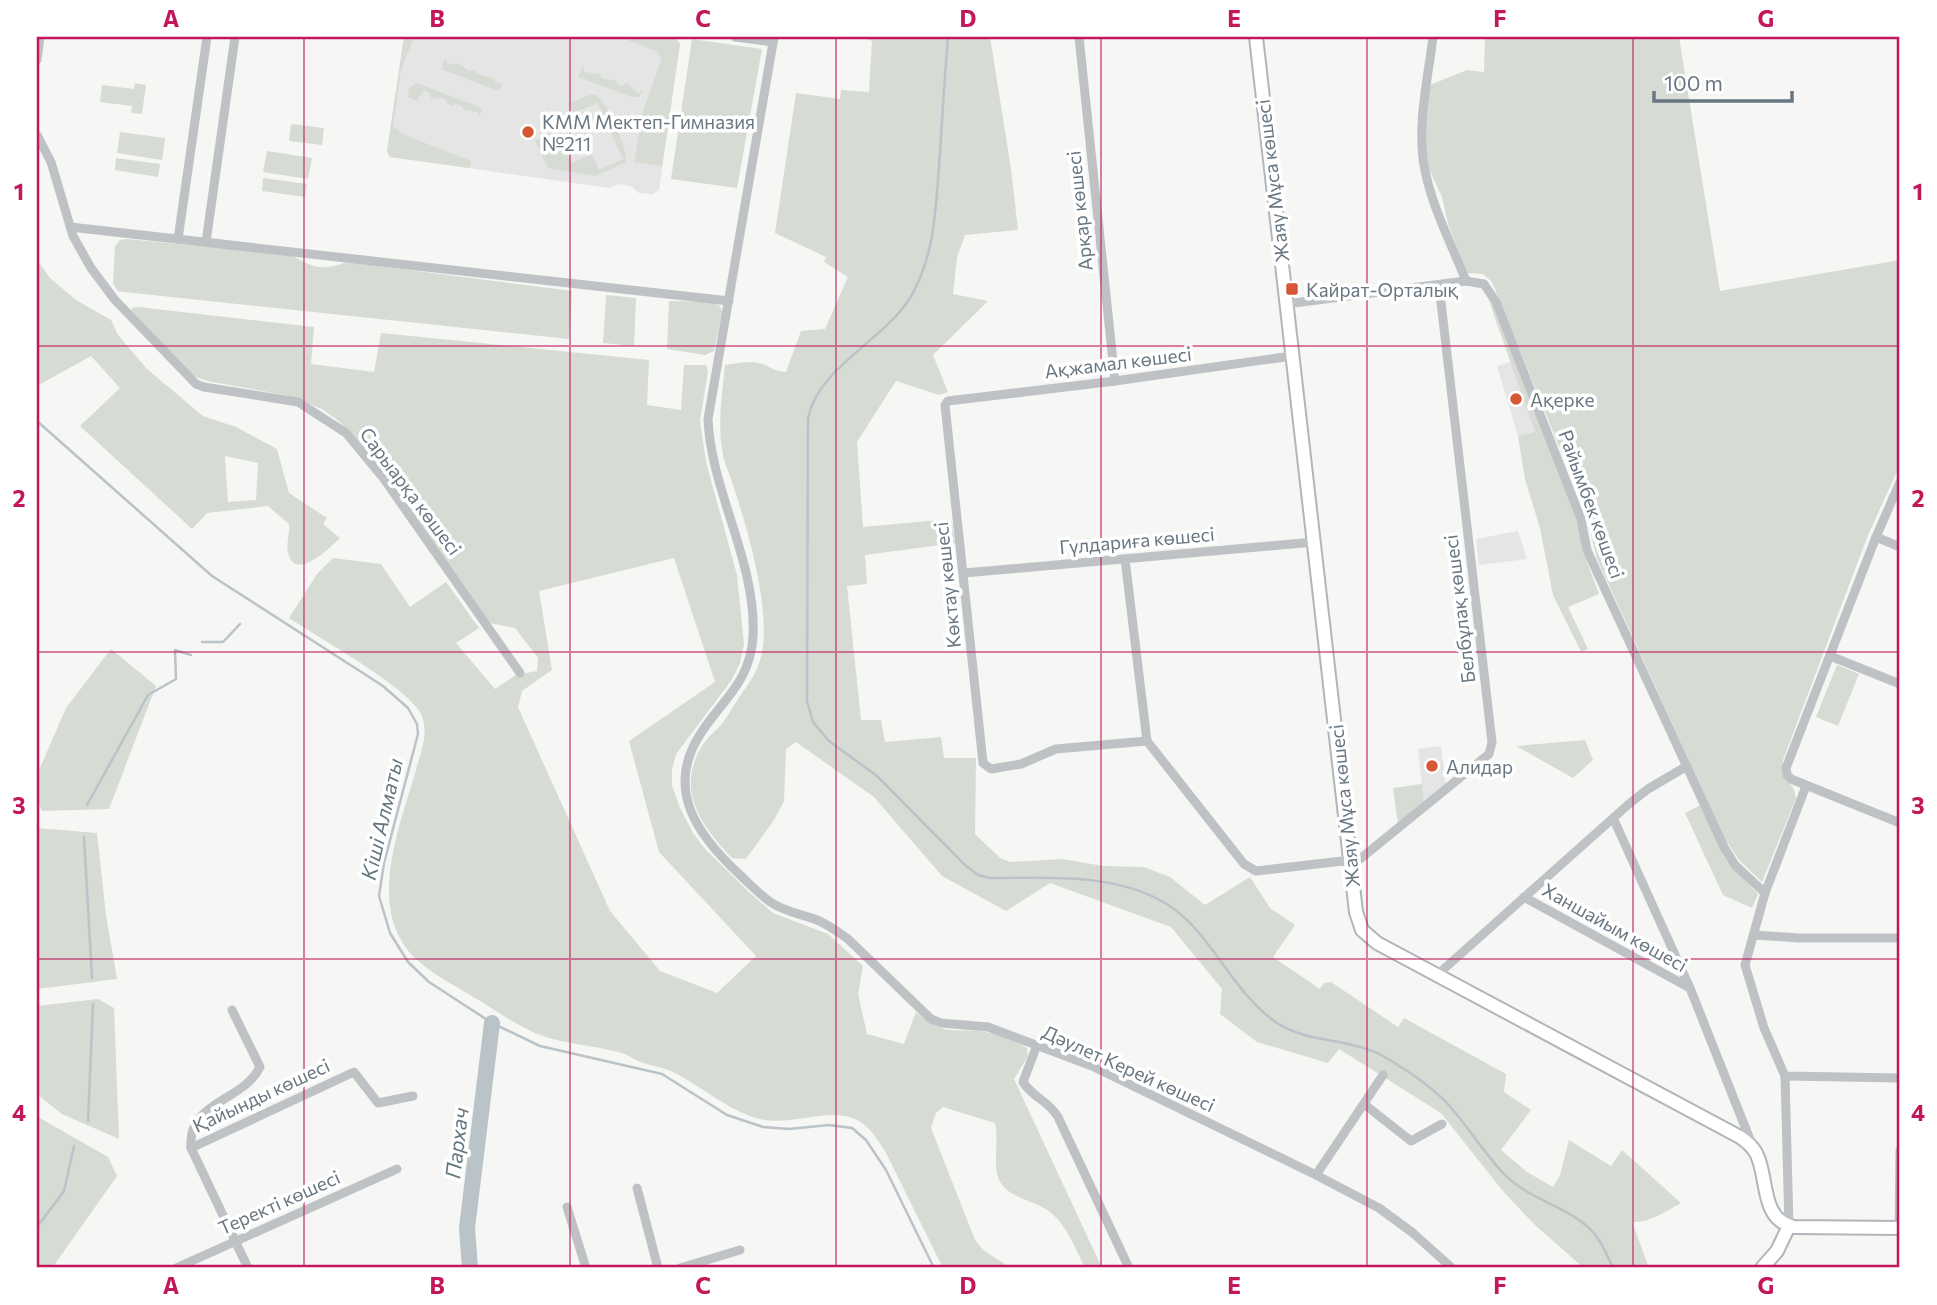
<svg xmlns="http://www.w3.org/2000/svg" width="1937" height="1305" font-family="Commissioner,sans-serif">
<rect width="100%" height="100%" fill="#f6f6f4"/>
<!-- built -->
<g fill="#e4e5e4">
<path d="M404 37H675L680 44 659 190 653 194 639 193 631 186 619 184 610 188 390 157 387 151Z"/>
<path d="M1511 362 1536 432 1518 436 1497 366Z"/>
<path d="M1518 531 1527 559 1479 565 1476 539Z"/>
<path d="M1441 746 1446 785 1424 803 1418 749Z"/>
</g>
<!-- green -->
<g fill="#d6dbd3" fill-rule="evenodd">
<path d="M404 37H414L401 70 393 126 402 134 471 161 470 168 390 157 387 151Z"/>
<path d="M620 37H675L680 44 662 166 634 162 643 111 662 58 656 51Z"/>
<path d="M860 37H990L1011 169 1018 230 965 235 957 257 953 294 988 301 933 355 948 392 939 395 896 381 857 442 863 527 950 519 952 522 955 543 865 555 867 584 847 586 861 720H881L885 742 941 737 944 758H976L975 834 1000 858 1010 862 1063 859 1103 866 1144 867 1170 877 1205 905 1250 877 1270 908 1295 925 1273 957 1320 989 1324 983 1331 982 1398 1027 1404 1018 1506 1074 1504 1092 1531 1110 1501 1150 1527 1172 1553 1187 1560 1175 1569 1140 1611 1166 1622 1150 1681 1203C1666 1211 1650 1223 1632 1222L1649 1268H1579V1264L1534 1224 1502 1190 1441 1113 1339 1049 1328 1063 1257 1042 1220 1014 1222 989 1171 927 1050 883 1006 911 942 876 874 797 796 742 786 749 784 801 774 820 746 859 732 858C701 825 675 790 702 746 707 738 714 732 720 726 727 718 732 708 738 699 747 686 757 673 761 657 772 611 748 530 733 485 730 475 725 465 723 455 717 425 722 395 725 365 737 363 753 360 765 365 773 369 776 371 786 372L801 331 825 329 848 277 824 262 826 257 775 233 796 93 840 99 841 90 869 92 872 41Z"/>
<path d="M1485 37H1679L1720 291 1900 260V465L1868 535 1783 760 1782 773 1794 789 1796 798 1762 882 1739 860 1725 839 1597 559 1585 510 1492 282 1483 274 1467 273 1448 224 1442 197 1429 169 1424 135 1430 85 1467 70 1484 72Z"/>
<path d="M692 39 762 49 737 188 671 179Z"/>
<path d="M445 59 447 63 454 65 457 63 469 71 473 70 480 75 494 78 495 82 502 84 499 91 441 69Z"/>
<path d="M583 66 584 72 600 74 602 79 616 80 618 85 622 86 627 83 638 93 644 90 639 97H632L578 77Z"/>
<path d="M135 83 146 85 142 114 131 113 132 106 100 102 102 85 134 89Z"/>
<path d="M417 83 482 108 480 116 478 112 464 110 462 106 456 104 453 106 448 104 446 100 440 97 436 99 431 98 429 93 424 91 418 98 420 102 408 97 409 88Z"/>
<path d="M590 95H596C607 102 628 150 626 162L595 176 548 168 535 140 556 131 571 163 592 154 599 170 623 159 598 103 574 113 569 103Z"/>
<path d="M291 124 324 128 322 145 289 141Z"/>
<path d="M120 132 165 138 162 160 117 153Z"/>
<path d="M267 151 312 158 308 179 263 172Z"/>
<path d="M116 158 160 164 158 177 115 170Z"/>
<path d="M263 178 307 184 305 197 262 191Z"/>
<path d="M127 239 291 255C313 268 322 271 347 262L572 291 569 339 124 292 118 291 113 284 115 246 120 240Z"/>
<path d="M37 260 50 278 76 300 111 320 118 335 147 369 203 416 236 427 277 449 289 493 327 518 323 524 340 538C331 547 294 584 288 552 286 543 290 533 289 524L268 506 207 513 192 529 80 426 120 388 91 356 37 386ZM225 456 258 463 256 500 228 502Z"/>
<path d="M606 295 636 298 634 346 603 343Z"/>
<path d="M1488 298 1493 307 1580 527 1584 554 1599 594 1568 607 1588 649 1581 652 1553 595 1540 528 1525 479 1518 436 1535 432Z"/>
<path d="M669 301 712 302 720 306 722 312 714 351 705 355 667 349Z"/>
<path d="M138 307 314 327 311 364 374 372 381 333 649 360 647 405 681 410 684 365H706L708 371 700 421 706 462 737 575 744 644 740 663 731 681 676 754 672 770V786L680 808 693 833 705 849 749 892 773 913 828 934 863 966 858 994 867 1034 904 1044 916 1012C943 1035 947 1029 979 1031 993 1032 1015 1041 1027 1048L1028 1056 1014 1079 1102 1268H1085C1076 1250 1067 1226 1051 1213 1036 1199 1006 1200 998 1177 993 1161 999 1140 995 1123L943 1107 936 1113 931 1128 975 1240 983 1250 1011 1268H943L886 1153C879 1142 871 1128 859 1121 832 1105 791 1127 760 1119 726 1110 702 1086 671 1071 662 1067 651 1066 641 1062 634 1060 629 1055 622 1053 598 1046 573 1045 549 1038 522 1030 499 1012 475 998 454 985 431 974 414 957 364 907 402 822 417 766 422 749 429 731 421 714 408 687 317 637 289 618L317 574 333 558 381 564 410 607 446 582 479 628 456 643 495 689 516 675 537 671 538 658 515 628 489 623 370 456 340 422 322 409 290 396 207 381 194 376 131 311 132 308ZM674 558 715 682 629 741 659 852 756 956 717 993 660 971 610 911 518 707 522 691 552 670 539 591Z"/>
<path d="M111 649 156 686 109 809 42 811 37 800V775L66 708Z"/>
<path d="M1837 665 1859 674 1838 726 1816 717Z"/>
<path d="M1585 740 1593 760 1573 778 1516 746Z"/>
<path d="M1422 784 1424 803 1398 824 1393 788Z"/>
<path d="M1701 805 1727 861 1758 894 1752 908 1723 895 1685 813Z"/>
<path d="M37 828 97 833 106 915 117 979 37 989Z"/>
<path d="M98 999 114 1008 119 1139 62 1114 37 1094V1006Z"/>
<path d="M38 1117 108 1157 117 1176 52 1268H37Z"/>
</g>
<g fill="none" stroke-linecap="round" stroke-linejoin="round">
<!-- stream -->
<g stroke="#b9c3c8" stroke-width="2.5">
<path d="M948 37C945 76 942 115 940 154 936 202 936 255 910 298 883 341 818 368 808 418L807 701 813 722 829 741 877 776 965 865 978 875 989 878C1044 878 1105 873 1156 898 1210 924 1228 990 1277 1023 1307 1043 1350 1038 1383 1056 1405 1069 1429 1084 1447 1103 1467 1125 1483 1152 1504 1174 1529 1200 1568 1206 1592 1231 1602 1241 1607 1256 1613 1268"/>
<path d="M37 421 212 576 383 686 408 708 417 724 418 734 384 863 379 896 390 933 408 962 429 982 492 1023 540 1046 662 1074 727 1115 763 1127 789 1129 829 1125 852 1128 866 1140 886 1170 934 1268"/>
<path d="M202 642H223L240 624"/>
<path d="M87 805 148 695 176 679 175 650 191 655"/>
<path d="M84 837 92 978"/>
<path d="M88 1121 93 1004"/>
<path d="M37 1227 64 1191 74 1146"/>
</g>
<!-- river -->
<path stroke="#b9c3c8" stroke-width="16" d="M470 1268 467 1228 492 1023"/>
<defs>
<g id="secondary">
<path d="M1256 37 1356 912 1362 930 1377 943 1740 1137C1746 1141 1752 1146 1756 1153 1769 1177 1759 1219 1794 1227L1900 1228"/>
<path d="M1762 1268 1777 1251 1789 1226"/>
</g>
</defs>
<!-- secondary casing -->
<use href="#secondary" stroke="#b0b6ba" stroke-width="16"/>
<!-- street -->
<g stroke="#bec2c5" stroke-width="9">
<path d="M735 37 773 42"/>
<path d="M774 37 708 419C711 492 757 562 753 637 750 682 723 699 701 733 664 789 697 835 740 875 751 885 761 896 772 903 786 912 801 914 817 920 829 925 838 932 848 939L931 1019 941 1023 988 1027 1092 1066 1316 1175 1379 1208 1413 1233 1452 1268"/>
<path d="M1079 37 1115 381"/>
<path d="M1433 37C1428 78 1417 124 1424 165 1430 203 1452 245 1466 281"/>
<path d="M37 60 40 37"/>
<path d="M37 135 51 162 73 236 91 268 115 300 196 384 204 387 298 402 346 433 384 479 520 673"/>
<path d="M70 227 729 301"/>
<path d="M178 239 207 37"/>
<path d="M206 242 235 37"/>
<path d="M1286 304 1466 281 1484 284 1496 302 1581 519 1587 550 1597 572 1724 847 1735 865 1765 893"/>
<path d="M1900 482 1876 537 1786 768 1787 775 1791 779 1900 823"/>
<path d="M1876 537 1900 547"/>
<path d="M1125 559 1147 741"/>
<path d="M964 573 1314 542"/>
<path d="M1830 656 1900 684"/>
<path d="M1147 741 1244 864 1256 871 1360 859 1489 754 1492 742 1439 285"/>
<path d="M1147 741 1056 749 1021 764 991 769 983 763 945 405 948 401 1115 381 1292 356"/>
<path d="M1806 786 1765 893 1745 965 1764 1028 1785 1076 1900 1078"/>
<path d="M1614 820 1690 988 1753 1147"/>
<path d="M1524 897 1690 988"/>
<path d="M1755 935 1799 938H1900"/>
<path d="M1437 975 1630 803 1648 789 1687 766"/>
<path d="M232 1010 260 1067C243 1102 187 1101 191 1148L248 1268"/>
<path d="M1037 1045 1023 1082C1033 1098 1048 1100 1058 1117L1129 1268"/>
<path d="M1785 1076 1789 1226"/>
<path d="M1364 1104 1411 1141 1442 1124"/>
<path d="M191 1148 354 1072 378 1103 413 1096"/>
<path d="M1316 1175 1383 1075"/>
<path d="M637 1188 658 1268"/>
<path d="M567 1207 586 1268"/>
<path d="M1899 1228 1900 1150"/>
<path d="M176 1268 397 1169"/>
<path d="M680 1268 740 1250"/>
</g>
<!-- secondary -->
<use href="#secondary" stroke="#fff" stroke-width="12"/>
</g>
<!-- grid -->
<path fill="none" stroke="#c2185b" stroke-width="2" stroke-opacity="0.55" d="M304 37V1268M570 37V1268M836 37V1268M1101 37V1268M1367 37V1268M1633 37V1268M37 346H1900M37 652H1900M37 959H1900"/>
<!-- markers -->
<g fill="#d65734" stroke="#fff" stroke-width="2.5">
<circle cx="528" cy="132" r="7"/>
<rect x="1285" y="282" width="14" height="14" rx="3.5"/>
<circle cx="1516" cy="399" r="7"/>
<circle cx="1432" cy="766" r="7"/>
</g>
<g text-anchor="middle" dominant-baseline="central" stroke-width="7" stroke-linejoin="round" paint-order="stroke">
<!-- poi labels -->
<g font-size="19" fill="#687782" stroke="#fff" text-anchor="start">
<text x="542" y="121">КММ Мектеп-Гимназия<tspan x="542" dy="22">№211</tspan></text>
<text x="1306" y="289">Кайрат-Орталық</text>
<text x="1530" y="399">Ақерке</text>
<text x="1446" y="766">Алидар</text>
</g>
<!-- street labels -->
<g font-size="19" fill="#687782" stroke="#fff">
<text transform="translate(1272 181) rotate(-97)">Жаяу Мұса көшесі</text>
<text transform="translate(1079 211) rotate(-96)">Арқар көшесі</text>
<text transform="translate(1118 362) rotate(-7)">Ақжамал көшесі</text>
<text transform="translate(411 491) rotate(53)">Сарыарқа көшесі</text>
<text transform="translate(1592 504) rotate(70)">Райымбек көшесі</text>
<text transform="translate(1137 540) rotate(-5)">Гүлдариға көшесі</text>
<text transform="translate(947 585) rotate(-96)">Көктау көшесі</text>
<text transform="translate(1459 609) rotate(-97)">Белбұлақ көшесі</text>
<text transform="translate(1344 806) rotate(-96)">Жаяу Мұса көшесі</text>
<text transform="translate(1615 927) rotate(29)">Ханшайым көшесі</text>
<text transform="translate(1129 1068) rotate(24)">Дәулет Керей көшесі</text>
<text transform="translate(261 1095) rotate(-25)">Қайынды көшесі</text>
<text transform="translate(279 1202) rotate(-24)">Теректі көшесі</text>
</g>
<!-- water labels -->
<g font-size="21" font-style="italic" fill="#63777f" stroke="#fff">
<text transform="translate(381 819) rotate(-77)">Кіші Алматы</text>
<text transform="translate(456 1143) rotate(-83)">Пархач</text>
</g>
</g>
<!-- border -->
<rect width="1937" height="1305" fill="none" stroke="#ffffff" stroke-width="77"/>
<!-- scale -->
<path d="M1654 91v10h138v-10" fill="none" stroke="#687782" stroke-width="3.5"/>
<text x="1664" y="91" font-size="21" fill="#687782" stroke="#ffffff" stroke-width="5" paint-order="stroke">100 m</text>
<rect x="38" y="38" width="1860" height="1228" fill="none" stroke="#c2185b" stroke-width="2.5"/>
<g font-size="23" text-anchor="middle" font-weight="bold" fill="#c2185b">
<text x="171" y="27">A</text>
<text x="437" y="27">B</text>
<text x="703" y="27">C</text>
<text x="968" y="27">D</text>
<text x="1234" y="27">E</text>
<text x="1500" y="27">F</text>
<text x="1766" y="27">G</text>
<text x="19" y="200">1</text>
<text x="1918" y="200">1</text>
<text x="19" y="507">2</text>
<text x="1918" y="507">2</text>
<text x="19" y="814">3</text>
<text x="1918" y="814">3</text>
<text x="19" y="1121">4</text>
<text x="1918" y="1121">4</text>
<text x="171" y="1294">A</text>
<text x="437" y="1294">B</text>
<text x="703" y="1294">C</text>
<text x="968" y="1294">D</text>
<text x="1234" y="1294">E</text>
<text x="1500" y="1294">F</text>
<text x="1766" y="1294">G</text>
</g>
</svg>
